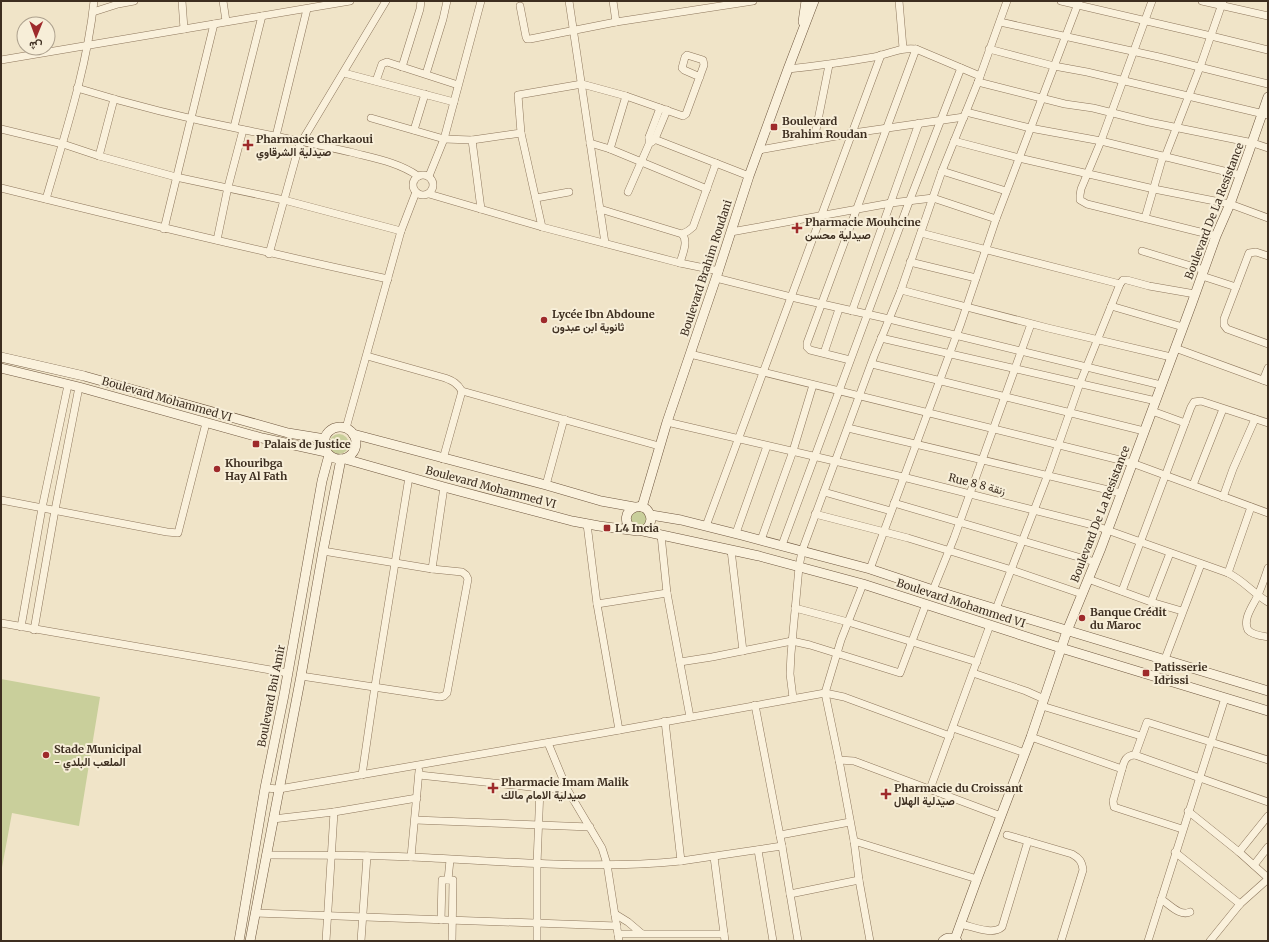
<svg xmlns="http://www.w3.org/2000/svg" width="1269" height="942" font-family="Merriweather,Vazirmatn,serif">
<rect width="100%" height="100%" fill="#f0e4c8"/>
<!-- green -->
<g fill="#c9cf9b">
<circle cx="339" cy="444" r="10"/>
<path d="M641 511C647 515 648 519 645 526L631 527 629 523 632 512Z"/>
<path d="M1 679 100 697 79 826 12 813 1 873Z"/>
</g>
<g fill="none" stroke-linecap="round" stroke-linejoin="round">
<defs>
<g id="street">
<path d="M182 1 184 29"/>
<path d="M223 1 226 21"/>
<path d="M569 1 605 243"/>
<path d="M613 1 616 22"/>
<path d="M899 1 903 48"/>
<path d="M1061 1 1211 36 1268 50"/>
<path d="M1152 1 1101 141 1081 189 1080 195V200L1087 204 1216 236"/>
<path d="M1202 1 1268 16"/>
<path d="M520 6 526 37 527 39H530L616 22 753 1"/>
<path d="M93 12 118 4 134 1"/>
<path d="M1000 22 1159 57 1268 84"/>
<path d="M989 49 1054 66 1087 72 1268 115"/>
<path d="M1 60 350 1"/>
<path d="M402 67 420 9 421 1"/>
<path d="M788 69C817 66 845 62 874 57 889 54 901 47 916 49L980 76"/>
<path d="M344 73 454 102"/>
<path d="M426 74 443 19 447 1"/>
<path d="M376 81 382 64 387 62 458 85"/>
<path d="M978 82 1065 104 1093 108 1149 122 1253 143 1268 148"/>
<path d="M77 88C132 105 189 119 245 130 280 137 315 144 350 152 373 158 398 162 418 176"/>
<path d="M966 112 1030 128 1101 141 1240 175"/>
<path d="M371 118 444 139 472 140 521 133 518 95 582 84 626 96 683 116 686 114 704 65 703 60 687 55 685 57 682 68 684 70 700 77"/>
<path d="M234 127 262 16"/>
<path d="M1 129 63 144 99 156 176 177 284 200 401 231"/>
<path d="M414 130 425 94"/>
<path d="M521 133 542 227"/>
<path d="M276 136 307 9"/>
<path d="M649 137 749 176"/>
<path d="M472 140 481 209"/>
<path d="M814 140 829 65"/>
<path d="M954 141 1019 158 1154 189 1230 204 1268 218"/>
<path d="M652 142 655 139 667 110"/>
<path d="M590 143 610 149 707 189"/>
<path d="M610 149 626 96"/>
<path d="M759 150 853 133 964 117"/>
<path d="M99 156 114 99"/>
<path d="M1165 157 1200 67 1223 1"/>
<path d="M942 171 1006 191"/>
<circle cx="423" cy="185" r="10"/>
<path d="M429 176 444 139 481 1"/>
<path d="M1 188C130 220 258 251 388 279"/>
<path d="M628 192 649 144V137L660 108"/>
<path d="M429 194 542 227 680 263 719 271"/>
<path d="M536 198 569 192"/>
<path d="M46 199C65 134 87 68 94 1"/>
<path d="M600 209 682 234C689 241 682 255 680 263"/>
<path d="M1145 218 1163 156"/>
<path d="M164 229 214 24"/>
<path d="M731 232 891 203 933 198 996 219"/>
<path d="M921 233 1120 284"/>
<path d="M682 234 688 231 693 227 716 163"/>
<path d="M217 240 228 187 243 130"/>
<path d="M1142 251 1204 270"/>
<path d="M269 254 299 146 386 1"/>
<path d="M1268 256 1256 252 1249 253 1224 319V325L1227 329 1268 344"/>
<path d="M910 262 976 278"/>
<path d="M1202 276 1236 287"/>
<path d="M716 278 791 297 889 319 1161 385"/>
<path d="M901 290 1048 328 1171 357"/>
<path d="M1111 306 1183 327"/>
<path d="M852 311 919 123"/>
<path d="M881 338 1156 401"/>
<path d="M1175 348 1268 382"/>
<path d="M824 353 839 309"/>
<path d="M690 354 1132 463 1268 513"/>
<path d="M367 356 445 378C453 381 457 383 462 391L659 446"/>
<path d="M850 360 810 350 807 347V343L916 49"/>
<path d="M872 364 1144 431"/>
<path d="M1263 380 1268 368"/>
<path d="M1152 411 1185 423"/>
<path d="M667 422 903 477 1093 525 1228 573C1243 580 1253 593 1268 602"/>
<path d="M346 428 401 231 416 192"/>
<path d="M848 428 1121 493"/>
<path d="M443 459 462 391"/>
<path d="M546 485 564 419"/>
<path d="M1193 485 1223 409"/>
<path d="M824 492 891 511"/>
<path d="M1223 497 1233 469 1255 419"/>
<path d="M1 500 167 532 178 533 206 423"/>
<path d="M894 503 1095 562"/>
<path d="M815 514 908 538 1012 570 1082 594"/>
<path d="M587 524 597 604 619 730"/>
<path d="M706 526 881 55"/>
<path d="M736 533 767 446"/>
<path d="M661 535 667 593 690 717"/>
<path d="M761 540 793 451 813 385"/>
<path d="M782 545 909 202 961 68"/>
<path d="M731 550 743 651"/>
<path d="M1268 568C1265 577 1262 586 1258 595 1254 604 1242 619 1248 630 1252 635 1262 636 1268 637"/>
<path d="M432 569 444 487"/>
<path d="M870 569 961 323 996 219 1079 1"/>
<path d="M1228 573 1251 507"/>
<path d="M1088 579 1151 602 1182 611"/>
<path d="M863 584 841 640 825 693 839 760 854 841 859 880 870 941"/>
<path d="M933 590 954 538 1031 324"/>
<path d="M1122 591 1191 407 1194 402 1201 401 1268 423"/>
<path d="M1151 602 1170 553"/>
<path d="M597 604 667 593"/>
<path d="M795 608 848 622 977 662"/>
<path d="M996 609 1050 469 1080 383 1120 284 1123 280H1127L1149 286 1195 294"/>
<path d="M1 623 288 673"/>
<path d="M21 627 42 508 68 385"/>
<path d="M34 630 55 510 79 387"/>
<path d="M1165 659 1201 564"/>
<path d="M680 662 712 657 792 641 810 645 900 673 926 604"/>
<path d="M973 673 1026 691 1044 699"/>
<path d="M301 676 440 697 444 696 447 693 468 579 466 575 462 572 432 569 323 551"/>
<path d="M793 698 790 674 791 654 799 567 802 551 874 356 901 290 942 171 978 82 1007 1"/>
<path d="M755 705 782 846 798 941"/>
<path d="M1042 706 1141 736"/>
<path d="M665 721 681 861 782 846"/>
<path d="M953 728 1025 753"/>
<path d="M1031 737 1122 769 1113 801 1114 807 1182 829"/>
<path d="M548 743 567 789 602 848 607 864 619 941"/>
<path d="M839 760 854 761 1001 816"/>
<path d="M1268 760 1147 722 1135 755 1268 802"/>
<path d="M1122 769C1124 761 1126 755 1135 755"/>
<path d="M362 775 375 686 409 477"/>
<path d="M419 775 540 788 567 789"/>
<path d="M265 788 279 789 603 733 825 693 844 697 950 736"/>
<path d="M930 789 990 625"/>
<path d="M1188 811 1239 852 1268 878"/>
<path d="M273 819 334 812 417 798"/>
<path d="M415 820 590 827"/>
<path d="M780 835 850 822"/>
<path d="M1007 835 1072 854C1079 858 1082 861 1083 870L1061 941"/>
<path d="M854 841 977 879"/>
<path d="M758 850 773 941"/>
<path d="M1175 852 1240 904"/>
<path d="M1239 852 1268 816"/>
<path d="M266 855C314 855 363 855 411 857 501 861 591 870 681 861"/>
<path d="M411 857 419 771"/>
<path d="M714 857 725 941"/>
<path d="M1254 865 1268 847"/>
<path d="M448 880 450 860"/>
<path d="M790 894 859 880"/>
<path d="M1161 899C1169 904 1180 917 1190 912"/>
<path d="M255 913 617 926"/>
<path d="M615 914 628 922 641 933"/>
<path d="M441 920 442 880H453L452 941"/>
<path d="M960 924C972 926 992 936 1002 927L1028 841"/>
<path d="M618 934H724"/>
<path d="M326 941 334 812"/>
<path d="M361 941 367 856"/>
<path d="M537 941V864L540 788"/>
<path d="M1148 941 1225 698"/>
<path d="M1210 941 1240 904 1268 879"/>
</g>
<g id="secondary">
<path d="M803 22 806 1"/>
<path d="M1 357 84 376 288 433 325 439"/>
<path d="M1 368 79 387 262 438 326 452"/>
<circle cx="340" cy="443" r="16"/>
<path d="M353 434 546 485 601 501 634 507"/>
<path d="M345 459 444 487 572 521 599 526 638 531C646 531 650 527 651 519 647 493 612 513 633 530"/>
<path d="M642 507 667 422 716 278 749 176 788 69 814 1"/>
<path d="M651 515 681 520 741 535 870 569 933 590 1268 691"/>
<path d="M643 531 759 556 863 584 1061 648 1268 711"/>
<path d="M955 939 977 879 1031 737 1067 631 1101 548 1192 303 1216 236 1230 204 1247 157 1268 97"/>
<path d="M239 941 265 788 284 695 322 481 329 455"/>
<path d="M250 941 301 676 323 551 341 459"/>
<path d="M943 941C947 937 952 937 957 941"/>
</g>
</defs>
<!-- street casing -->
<use href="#street" stroke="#8d765c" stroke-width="8"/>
<!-- secondary casing -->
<use href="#secondary" stroke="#6f573f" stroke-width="10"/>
<!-- street -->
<use href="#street" stroke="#faf1dc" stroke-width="7"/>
<!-- secondary -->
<use href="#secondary" stroke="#faf1dc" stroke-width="9"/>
</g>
<!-- markers -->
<g fill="#9e2a2b" stroke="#f7eed8" stroke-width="1.5">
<rect x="770" y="123" width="8" height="8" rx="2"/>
<path d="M246 139h4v4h4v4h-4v4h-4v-4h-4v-4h4z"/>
<path d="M795 222h4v4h4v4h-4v4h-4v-4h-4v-4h4z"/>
<circle cx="544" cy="320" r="4"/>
<rect x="252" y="440" width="8" height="8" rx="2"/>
<circle cx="217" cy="469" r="4"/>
<rect x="603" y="524" width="8" height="8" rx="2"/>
<circle cx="1082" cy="618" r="4"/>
<rect x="1142" y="669" width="8" height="8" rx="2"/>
<circle cx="46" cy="755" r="4"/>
<path d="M491 782h4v4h4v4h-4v4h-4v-4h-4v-4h4z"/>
<path d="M884 788h4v4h4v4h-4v4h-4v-4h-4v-4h4z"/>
</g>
<g text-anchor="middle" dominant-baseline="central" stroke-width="4" stroke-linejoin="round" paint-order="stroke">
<!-- poi labels -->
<g font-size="11" font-weight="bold" fill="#3d2e20" stroke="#f7eed8" text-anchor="start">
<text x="782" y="121">Boulevard<tspan x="782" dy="13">Brahim Roudan</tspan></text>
<text x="256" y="139">Pharmacie Charkaoui<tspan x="256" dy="13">صيدلية الشرقاوي</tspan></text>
<text x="805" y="222">Pharmacie Mouhcine<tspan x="805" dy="13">صيدلية محسن</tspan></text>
<text x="552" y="314">Lycée Ibn Abdoune<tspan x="552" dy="13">ثانوية ابن عبدون</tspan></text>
<text x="264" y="444">Palais de Justice</text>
<text x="225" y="463">Khouribga<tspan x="225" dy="13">Hay Al Fath</tspan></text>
<text x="615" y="528">L4 Incia</text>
<text x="1090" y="612">Banque Crédit<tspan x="1090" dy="13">du Maroc</tspan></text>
<text x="1154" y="667">Patisserie<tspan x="1154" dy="13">Idrissi</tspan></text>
<text x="54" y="749">Stade Municipal<tspan x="54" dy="13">- الملعب البلدي</tspan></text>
<text x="501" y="782">Pharmacie Imam Malik<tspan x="501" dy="13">صيدلية الامام مالك</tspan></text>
<text x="894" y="788">Pharmacie du Croissant<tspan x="894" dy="13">صيدلية الهلال</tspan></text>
</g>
<!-- street labels -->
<g font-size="11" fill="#3d2e20" stroke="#f7eed8">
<text transform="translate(1214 211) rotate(-69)">Boulevard De La Resistance</text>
<text transform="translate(706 268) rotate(-72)">Boulevard Brahim Roudani</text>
<text transform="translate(167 399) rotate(16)">Boulevard Mohammed VI</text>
<text transform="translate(977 484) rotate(14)">Rue 8 8 زنقة</text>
<text transform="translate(491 487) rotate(15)">Boulevard Mohammed VI</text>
<text transform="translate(1100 514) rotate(-69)">Boulevard De La Resistance</text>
<text transform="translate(961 603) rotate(18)">Boulevard Mohammed VI</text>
<text transform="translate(271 696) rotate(-79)">Boulevard Bni Amir</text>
</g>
</g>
<!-- border -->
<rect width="1269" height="942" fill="none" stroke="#3d2e20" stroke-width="4"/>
<!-- north arrow -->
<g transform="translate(36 36) rotate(181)"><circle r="19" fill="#f7eed8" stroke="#ada18e"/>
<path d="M0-3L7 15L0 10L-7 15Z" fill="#9e2a2b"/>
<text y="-6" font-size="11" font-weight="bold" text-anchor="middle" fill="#3d2e20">ش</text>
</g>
</svg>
